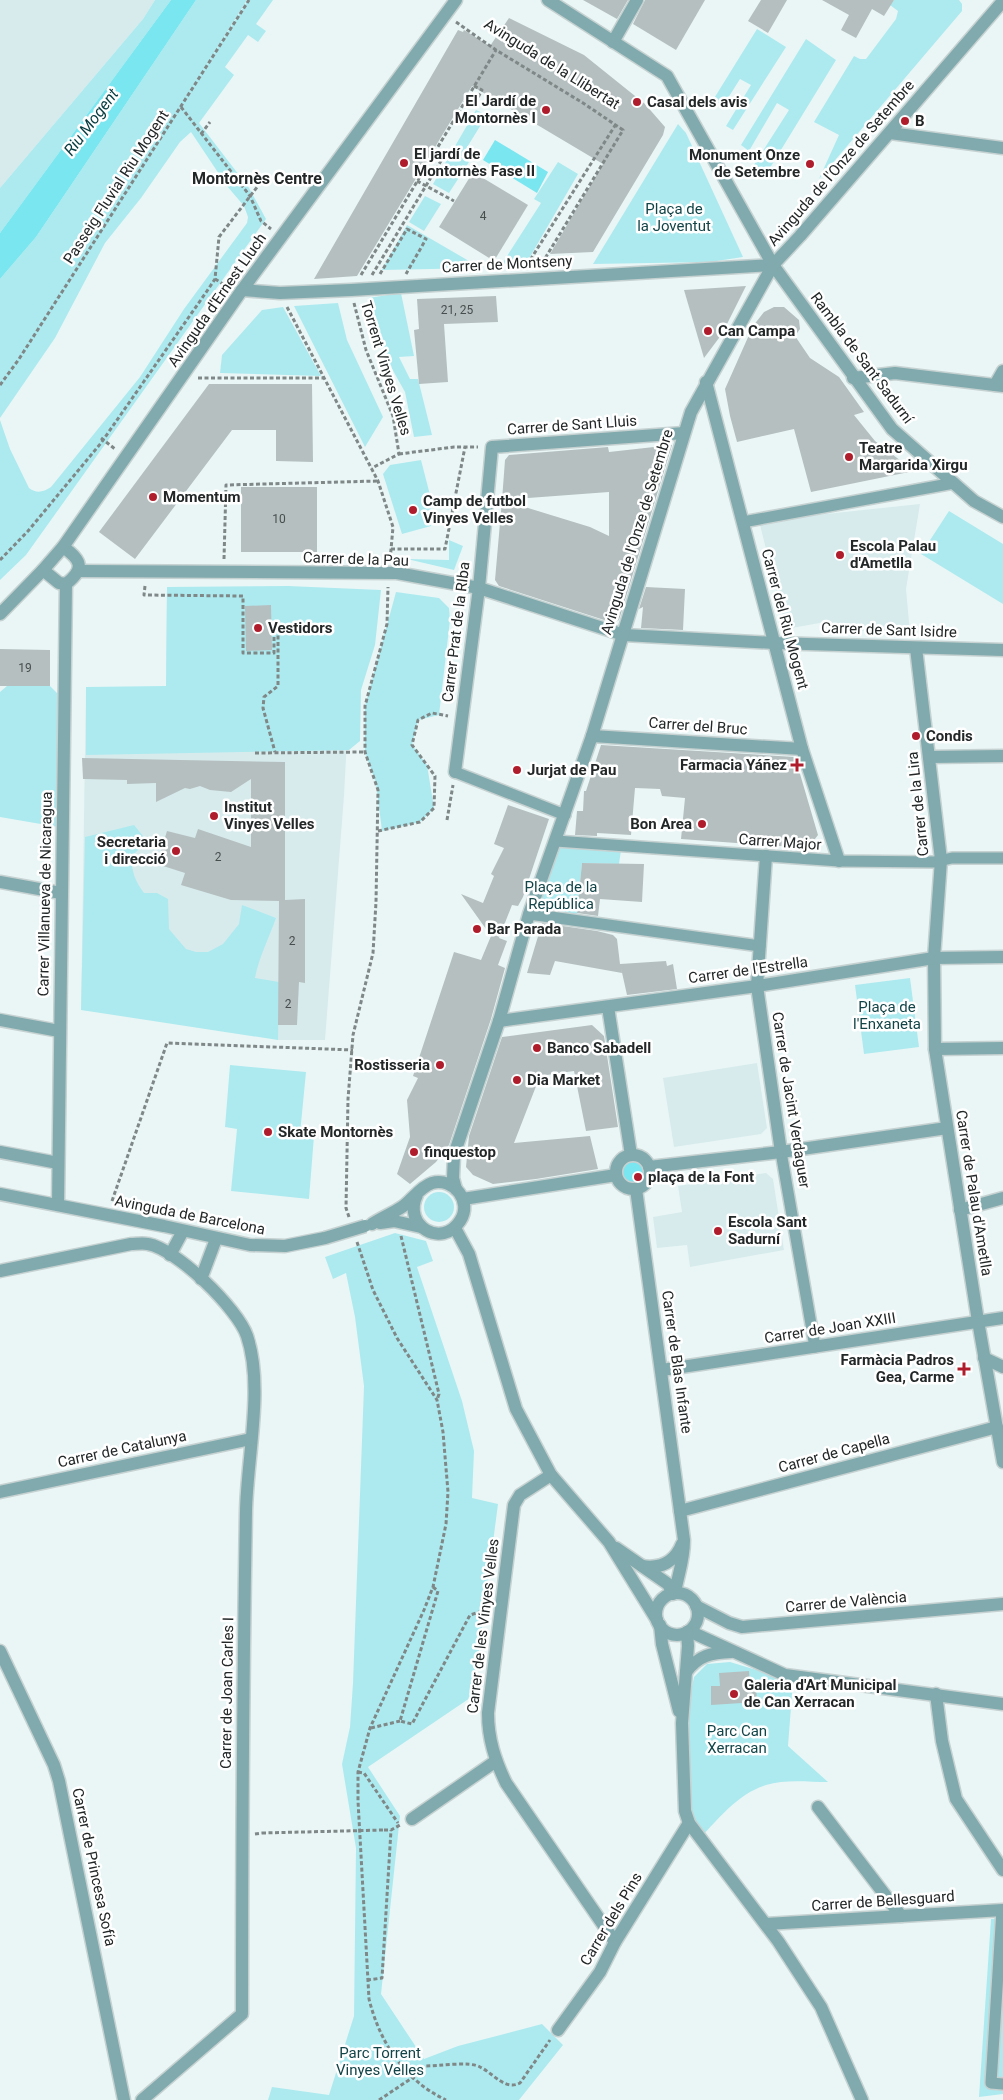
<svg xmlns="http://www.w3.org/2000/svg" width="1003" height="2100" font-family="Roboto,sans-serif">
<rect width="100%" height="100%" fill="#eaf6f6"/>
<!-- built -->
<g fill="#d7ebed">
<path d="M0 0H155L143 19 0 188Z"/>
<path d="M920 504 906 589 910 633 833 629 831 621 786 629 759 521Z"/>
<path d="M167 587 355 589 344 796 325 1040H278V1031L161 1014 81 1010 86 687H166Z"/>
<path d="M757 1063 767 1128 761 1134 674 1147 663 1078Z"/>
<path d="M766 1173 773 1179 784 1250 690 1267 687 1245 657 1248 653 1217 682 1212 678 1186Z"/>
</g>
<!-- green -->
<g fill="#adeaef">
<path d="M155 0H171L0 233V188L143 19Z"/>
<path d="M196 0H247L183 103 248 0H273L256 24 266 31 258 42 248 35 225 67 234 75 199 123 249 188 266 219 26 555 0 580V420L10 449 29 488C37 494 43 492 51 487L140 377 184 309 247 223 248 217 244 206 227 186 191 132 180 142 141 198 105 243 55 338 0 418V279L36 237Z"/>
<path d="M894 0H959L962 4V11L819 179 839 135 814 122 854 56 860 59H866L896 19 898 11 890 5Z"/>
<path d="M757 29 786 47 733 130 726 126 751 85 740 79 723 106 713 100Z"/>
<path d="M806 39 836 60 765 176 752 168 789 110 777 103 749 151 741 145Z"/>
<path d="M476 110 487 115 461 157 469 162 449 193 433 184Z"/>
<path d="M678 124 686 133 743 257 710 262 593 264Z"/>
<path d="M558 162 578 174 527 262 502 264 541 203 534 199Z"/>
<path d="M425 196 441 204 424 231 409 222Z"/>
<path d="M407 225 481 268 382 270Z"/>
<path d="M401 293 414 356 399 357 410 379H418L432 435 414 437 405 392 386 358 368 298Z"/>
<path d="M338 303 347 340 383 417 365 447 294 306Z"/>
<path d="M283 307 321 376 220 373 222 355 262 310Z"/>
<path d="M421 460 430 495 431 526 402 534 383 474 390 465Z"/>
<path d="M949 511 1003 544V604L921 554Z"/>
<path d="M449 540 463 546 454 570 407 559 449 560Z"/>
<path d="M288 586 381 590 375 645 361 690 360 741 349 750 86 755V687L166 686 167 587Z"/>
<path d="M396 592 439 598 449 608 450 620 439 715 418 720 412 745 427 765 434 808 420 822 382 831 376 783 365 752V706Z"/>
<path d="M7 686H50L60 696 58 827 0 817V692Z"/>
<path d="M134 825 143 836 139 849 131 857C132 872 135 881 144 893H157L168 899 169 929 186 949 196 952H208L223 944 239 924 242 905 276 918C269 938 259 957 255 978L279 982 278 1040 81 1010 85 837Z"/>
<path d="M560 846 621 850 619 864 582 863 577 916 536 910Z"/>
<path d="M910 978 919 1047 864 1054 855 985Z"/>
<path d="M230 1065 306 1072 300 1134 314 1136 309 1199 231 1191 237 1129 225 1127Z"/>
<circle cx="439" cy="1207" r="15"/>
<path d="M395 1233 426 1241 433 1261 417 1267 462 1401 474 1451 472 1498 498 1504 473 1696 368 1767 400 1816 381 1994 424 2059 458 2046 542 2024 563 2045 519 2100H268L272 2087 329 2095 354 2016 356 1848 342 1764 350 1727 353 1683 364 1386 355 1317 346 1273 333 1279 325 1257Z"/>
<path d="M730 1662 793 1681 788 1746 828 1782C808 1782 785 1779 766 1785 739 1793 719 1818 700 1838L684 1804 688 1705 694 1677 707 1664Z"/>
<path d="M1003 1918V2094L979 2097 991 1919Z"/>
</g>
<!-- water -->
<g fill="#7ae6f0">
<path d="M171 0H196L36 237 0 279V233Z"/>
<path d="M495 140 548 172 537 193 483 160Z"/>
<circle cx="633" cy="1171" r="12"/>
</g>
<!-- building -->
<g fill="#b5bfc0">
<path d="M583 0H628L617 19Z"/>
<path d="M645 0H705L676 50 633 24Z"/>
<path d="M761 0H787L768 33 748 21Z"/>
<path d="M822 0H894L884 16 872 9 856 38 841 30 849 15Z"/>
<path d="M509 18 584 55 645 104 665 127 663 135 593 252 550 254 603 164 472 86 357 276 314 279 458 30 463 32 464 30 490 46Z"/>
<path d="M473 172 528 205 494 261 439 227Z"/>
<path d="M746 286 722 334 704 358 684 290Z"/>
<path d="M496 296 498 322 444 324 448 382 419 384 414 330 419 329 417 299Z"/>
<path d="M774 307H784L799 320 800 329 795 336 810 358 839 377 864 412 854 415 875 441 914 471 811 492 794 429 737 442 730 416 725 389 753 326 764 312Z"/>
<path d="M209 384H312L313 462 276 461V430H232L135 559 99 532Z"/>
<path d="M672 445 619 620 614 623 601 619 499 586 495 580 502 500 590 527 609 536V492L502 500 505 460 509 455 608 447 609 452Z"/>
<rect x="241" y="487" width="76" height="65"/>
<path d="M646 587 685 589 683 630 641 628 643 607 639 609Z"/>
<path d="M271 605 272 650 246 651 245 606Z"/>
<path d="M0 649 50 650V686H0Z"/>
<path d="M601 745 795 757 818 835 808 848 681 839 685 798 662 796 660 789 635 788 631 835 597 833V836L575 835 577 811H583L584 791H586Z"/>
<path d="M82 758 285 762V900L305 899V983L299 982 297 1025H278L279 901 231 900 181 885 185 873 157 864 167 831 195 838 198 829 251 847V779L231 792 210 790 200 786 190 789 185 788 156 802V783L127 784V780L83 779Z"/>
<path d="M508 805 549 819 523 897 518 906 512 905 499 938 507 941 498 965 505 968 491 1019 449 1145 436 1162 410 1184 397 1174 410 1137 407 1100 418 1078 413 1076 454 952 481 960 491 936 461 894 483 903 494 876 491 874 504 848 494 844Z"/>
<path d="M582 863 644 864 642 902 600 899 598 916 577 913Z"/>
<path d="M542 923 597 931 613 935 617 939 620 964 666 961 667 966 673 964 677 989 627 995 621 968 622 973 555 961 550 975 527 973Z"/>
<path d="M592 1025 604 1036 618 1127 586 1131 574 1071 540 1076 514 1143 590 1136 598 1169 536 1179 493 1184 473 1175 466 1167 469 1136 502 1037Z"/>
<path d="M749 1671 750 1685 756 1684 757 1702 711 1705V1686H720L719 1673Z"/>
</g>
<g fill="none" stroke-linecap="round" stroke-linejoin="round">
<defs>
<g id="pedestrian">
<path d="M743 522 954 483"/>
<path d="M455 772 565 815"/>
<path d="M556 841 839 861 934 862 952 858H1003"/>
<path d="M529 914 760 946"/>
<path d="M781 1152 815 1347"/>
<path d="M1002 1910 991 2083 1003 2084"/>
</g>
<g id="minor">
<path d="M548 0 667 76 773 265 892 429 974 501 1003 517"/>
<path d="M613 42 637 0"/>
<path d="M890 133 1003 148"/>
<path d="M242 290 280 293 351 290 773 265"/>
<path d="M853 378 895 373 1003 386"/>
<path d="M706 382 802 749 839 861"/>
<path d="M995 385 1003 371"/>
<path d="M43 570 59 583 66 584C85 569 82 560 63 547"/>
<path d="M79 571 397 573 479 588 624 635 774 643 1003 650"/>
<path d="M0 614 43 570 63 547 242 290 456 0"/>
<path d="M916 648 941 860 934 958 935 1049 978 1321 1003 1462"/>
<path d="M592 736 802 749"/>
<path d="M929 757 1003 756"/>
<path d="M455 772 479 588 492 447 684 433"/>
<path d="M766 856 757 986 781 1152"/>
<path d="M0 882 61 893"/>
<path d="M608 1007 631 1155"/>
<path d="M0 1020 59 1031"/>
<path d="M499 1021 757 986 934 958 1003 957"/>
<path d="M935 1049 1003 1048"/>
<path d="M0 1152 58 1163"/>
<circle cx="633" cy="1172" r="17"/>
<path d="M649 1167 781 1152 947 1128"/>
<path d="M636 1189 684 1540C684 1561 678 1574 675 1593"/>
<path d="M463 1199 616 1175"/>
<path d="M58 1205 66 584"/>
<path d="M960 1210 1003 1198"/>
<path d="M455 1228 469 1254 516 1409 551 1475 609 1542 657 1620"/>
<path d="M170 1255 183 1231"/>
<path d="M0 1271 131 1244C136 1244 143 1243 148 1244 177 1249 238 1309 247 1336 264 1386 247 1458 246 1511 243 1679 242 1846 242 2014L142 2100"/>
<path d="M201 1279 216 1239"/>
<path d="M984 1358 1003 1367"/>
<path d="M662 1370 1003 1318"/>
<path d="M551 1475 520 1495 514 1505 488 1713C488 1739 495 1760 506 1783L615 1942"/>
<path d="M0 1492 251 1439"/>
<path d="M680 1511 997 1427"/>
<path d="M616 1548 668 1584 673 1594"/>
<path d="M642 1566C661 1569 675 1562 682 1544"/>
<circle cx="677" cy="1614" r="21"/>
<path d="M696 1606 729 1623 742 1627 1003 1604"/>
<path d="M660 1625 662 1644 679 1711"/>
<path d="M689 1631 785 1675 1003 1704"/>
<path d="M687 1632 688 1646 682 1723 685 1811 689 1823 778 1941 821 2007 862 2100"/>
<path d="M0 1651 54 1765 59 1781 124 2100"/>
<path d="M686 1672C699 1655 711 1653 731 1652"/>
<path d="M936 1694 942 1741 956 1799 1003 1870"/>
<path d="M818 1807 901 1916"/>
<path d="M412 1819 496 1761"/>
<path d="M766 1924 1003 1910"/>
<path d="M558 2030 600 1972 615 1942 689 1823"/>
</g>
<g id="tertiary">
<path d="M456 1189 453 1178 454 1155 499 1021 529 914 592 736 691 412 773 265 800 236 1003 1"/>
<path d="M0 1194 164 1226 250 1245 285 1246 325 1238"/>
<path d="M380 1223 394 1221 421 1227"/>
<path d="M372 1224C381 1218 393 1213 402 1207 412 1200 420 1187 432 1183 454 1177 473 1202 460 1221 442 1249 402 1226 417 1195"/>
</g>
</defs>
<!-- pedestrian casing -->
<use href="#pedestrian" stroke="#c6d1d1" stroke-width="14"/>
<!-- minor casing -->
<use href="#minor" stroke="#c6d1d1" stroke-width="15"/>
<!-- tertiary casing -->
<use href="#tertiary" stroke="#c6d1d1" stroke-width="15"/>
<!-- path -->
<g stroke="#7f8787" stroke-width="3" stroke-dasharray="4 2.5" stroke-linecap="butt">
<path d="M456 22 496 50 583 103 623 130 541 265"/>
<path d="M474 86 482 90 475 103"/>
<path d="M181 107 250 196 261 221 271 229"/>
<path d="M201 134 210 122"/>
<path d="M417 181 454 201"/>
<path d="M527 265 616 124"/>
<path d="M380 274 407 229 426 239 406 274"/>
<path d="M361 275 496 50"/>
<path d="M372 275 447 151"/>
<path d="M215 279 228 287"/>
<path d="M354 303 366 350 393 416 399 454 372 468"/>
<path d="M287 307 378 481 393 527 390 561"/>
<path d="M198 378H324"/>
<path d="M0 385 19 359 249 0"/>
<path d="M101 438 115 449"/>
<path d="M399 454 454 447H478"/>
<path d="M391 549H445L465 447"/>
<path d="M224 559 226 485 378 481"/>
<path d="M0 560 28 531 101 443 207 291 215 279 219 237 264 178"/>
<path d="M145 586 144 595 243 596V653H274V624H278V686L264 697 263 708 275 752"/>
<path d="M255 753 365 752"/>
<path d="M447 820 453 785"/>
<path d="M378 831 420 822 434 808 435 776 412 745 418 720 432 713 448 716"/>
<path d="M112 1201 167 1043 353 1050"/>
<path d="M349 1217 346 1208 348 1099 353 1035 373 953 376 902 378 790 365 752V706L387 624 388 587"/>
<path d="M401 1236 439 1394 437 1400"/>
<path d="M357 1242 373 1290 397 1338 437 1400 443 1432 448 1492 446 1524 433 1587 424 1610 370 1728 358 1772V1801L369 1999C380 2043 404 2080 446 2100"/>
<path d="M433 1587 438 1591 400 1721 412 1724 470 1615 486 1610"/>
<path d="M371 1728 400 1721"/>
<path d="M358 1772 364 1773 398 1823"/>
<path d="M384 1830H391L400 1825"/>
<path d="M255 1834 262 1833"/>
<path d="M367 1980 382 1978 391 1830"/>
<path d="M379 2100 412 2078 426 2066C438 2066 470 2061 480 2067 493 2073 505 2091 520 2083L550 2040"/>
</g>
<!-- pedestrian -->
<use href="#pedestrian" stroke="#80aaad" stroke-width="11"/>
<!-- minor -->
<use href="#minor" stroke="#80aaad" stroke-width="12"/>
<!-- tertiary -->
<use href="#tertiary" stroke="#80aaad" stroke-width="12"/>
<defs>
<path id="tertiary-bridge" d="M325 1238 365 1226"/>
</defs>
<!-- tertiary-bridge casing -->
<use href="#tertiary-bridge" stroke="#c6d1d1" stroke-width="15" stroke-linecap="butt"/>
<!-- path-bridge -->
<path stroke="#7f8787" stroke-width="3" stroke-dasharray="4 2.5" stroke-linecap="butt" d="M262 1833 384 1830"/>
<!-- tertiary-bridge -->
<use href="#tertiary-bridge" stroke="#80aaad" stroke-width="12"/>
</g>
<!-- markers -->
<g fill="#af1c2b" stroke="#fff" stroke-width="2">
<circle cx="637" cy="102" r="5"/>
<circle cx="546" cy="110" r="5"/>
<circle cx="905" cy="121" r="5"/>
<circle cx="404" cy="163" r="5"/>
<circle cx="810" cy="164" r="5"/>
<circle cx="708" cy="331" r="5"/>
<circle cx="849" cy="457" r="5"/>
<circle cx="153" cy="497" r="5"/>
<circle cx="413" cy="510" r="5"/>
<circle cx="840" cy="555" r="5"/>
<circle cx="258" cy="628" r="5"/>
<circle cx="916" cy="736" r="5"/>
<path d="M794.5 757.5h5v5h5v5h-5v5h-5v-5h-5v-5h5z"/>
<circle cx="517" cy="770" r="5"/>
<circle cx="214" cy="816" r="5"/>
<circle cx="702" cy="824" r="5"/>
<circle cx="176" cy="851" r="5"/>
<circle cx="477" cy="929" r="5"/>
<circle cx="537" cy="1048" r="5"/>
<circle cx="440" cy="1065" r="5"/>
<circle cx="517" cy="1080" r="5"/>
<circle cx="268" cy="1132" r="5"/>
<circle cx="414" cy="1152" r="5"/>
<circle cx="638" cy="1177" r="5"/>
<circle cx="718" cy="1231" r="5"/>
<path d="M961.5 1361.5h5v5h5v5h-5v5h-5v-5h-5v-5h5z"/>
<circle cx="734" cy="1694" r="5"/>
</g>
<g text-anchor="middle" dominant-baseline="central" stroke-width="5" stroke-linejoin="round" paint-order="stroke">
<!-- number labels -->
<g font-size="12" fill="#484d4d">
<text x="483" y="216">4</text>
<text x="457" y="310">21, 25</text>
<text x="279" y="519">10</text>
<text x="25" y="668">19</text>
<text x="218" y="857">2</text>
<text x="292" y="941">2</text>
<text x="288" y="1004">2</text>
</g>
<!-- street labels -->
<g font-size="15" fill="#232727" stroke="#fff">
<text transform="translate(552 64) rotate(32)">Avinguda de la Llibertat</text>
<text transform="translate(841 163) rotate(-49)">Avinguda de l'Onze de Setembre</text>
<text transform="translate(116 187) rotate(-57)">Passeig Fluvial Riu Mogent</text>
<text transform="translate(507 264) rotate(-3)">Carrer de Montseny</text>
<text transform="translate(217 300) rotate(-55)">Avinguda d'Ernest Lluch</text>
<text transform="translate(862 358) rotate(53)">Rambla de Sant Sadurní</text>
<text transform="translate(386 368) rotate(73)">Torrent Vinyes Velles</text>
<text transform="translate(572 425) rotate(-4)">Carrer de Sant Lluis</text>
<text transform="translate(637 532) rotate(-73)">Avinguda de l'Onze de Setembre</text>
<text transform="translate(356 559) rotate(2)">Carrer de la Pau</text>
<text transform="translate(785 619) rotate(75)">Carrer del Riu Mogent</text>
<text transform="translate(889 630) rotate(2)">Carrer de Sant Isidre</text>
<text transform="translate(456 632) rotate(-83)">Carrer Prat de la RIba</text>
<text transform="translate(698 726) rotate(4)">Carrer del Bruc</text>
<text transform="translate(918 804) rotate(-96)">Carrer de la Lira</text>
<text transform="translate(780 842) rotate(4)">Carrer Major</text>
<text transform="translate(45 894) rotate(-89)">Carrer Villanueva de Nicaragua</text>
<text transform="translate(748 970) rotate(-8)">Carrer de l'Estrella</text>
<text transform="translate(791 1100) rotate(81)">Carrer de Jacint Verdaguer</text>
<text transform="translate(974 1193) rotate(81)">Carrer de Palau d'Ametlla</text>
<text transform="translate(190 1215) rotate(11)">Avinguda de Barcelona</text>
<text transform="translate(830 1328) rotate(-9)">Carrer de Joan XXIII</text>
<text transform="translate(677 1362) rotate(82)">Carrer de Blas Infante</text>
<text transform="translate(122 1449) rotate(-12)">Carrer de Catalunya</text>
<text transform="translate(834 1453) rotate(-15)">Carrer de Capella</text>
<text transform="translate(846 1602) rotate(-5)">Carrer de València</text>
<text transform="translate(483 1626) rotate(-83)">Carrer de les Vinyes Velles</text>
<text transform="translate(227 1693) rotate(-89)">Carrer de Joan Carles I</text>
<text transform="translate(94 1867) rotate(78)">Carrer de Princesa Sofía</text>
<text transform="translate(883 1901) rotate(-4)">Carrer de Bellesguard</text>
<text transform="translate(611 1919) rotate(-59)">Carrer dels Pins</text>
</g>
<!-- poi labels -->
<g font-size="15" font-weight="bold" fill="#232727" stroke="#fff" text-anchor="start">
<text x="536" y="101" text-anchor="end">El Jardí de<tspan x="536" dy="17">Montornès I</tspan></text>
<text x="647" y="102">Casal dels avis</text>
<text x="915" y="121">B</text>
<text x="414" y="154">El jardí de<tspan x="414" dy="17">Montornès Fase II</tspan></text>
<text x="800" y="155" text-anchor="end">Monument Onze<tspan x="800" dy="17">de Setembre</tspan></text>
<text x="718" y="331">Can Campa</text>
<text x="859" y="448">Teatre<tspan x="859" dy="17">Margarida Xirgu</tspan></text>
<text x="163" y="497">Momentum</text>
<text x="423" y="501">Camp de futbol<tspan x="423" dy="17">Vinyes Velles</tspan></text>
<text x="850" y="546">Escola Palau<tspan x="850" dy="17">d'Ametlla</tspan></text>
<text x="268" y="628">Vestidors</text>
<text x="926" y="736">Condis</text>
<text x="787" y="765" text-anchor="end">Farmacia Yáñez</text>
<text x="527" y="770">Jurjat de Pau</text>
<text x="224" y="807">Institut<tspan x="224" dy="17">Vinyes Velles</tspan></text>
<text x="692" y="824" text-anchor="end">Bon Area</text>
<text x="166" y="842" text-anchor="end">Secretaria<tspan x="166" dy="17">i direcció</tspan></text>
<text x="487" y="929">Bar Parada</text>
<text x="547" y="1048">Banco Sabadell</text>
<text x="430" y="1065" text-anchor="end">Rostisseria</text>
<text x="527" y="1080">Dia Market</text>
<text x="278" y="1132">Skate Montornès</text>
<text x="424" y="1152">finquestop</text>
<text x="648" y="1177">plaça de la Font</text>
<text x="728" y="1222">Escola Sant<tspan x="728" dy="17">Sadurní</tspan></text>
<text x="954" y="1360" text-anchor="end">Farmàcia Padros<tspan x="954" dy="17">Gea, Carme</tspan></text>
<text x="744" y="1685">Galeria d'Art Municipal<tspan x="744" dy="17">de Can Xerracan</tspan></text>
</g>
<!-- park labels -->
<g font-size="15" fill="#124448" stroke="#fff">
<text x="674" y="209">Plaça de<tspan x="674" dy="17">la Joventut</tspan></text>
<text x="561" y="887">Plaça de la<tspan x="561" dy="17">República</tspan></text>
<text x="887" y="1007">Plaça de<tspan x="887" dy="17">l'Enxaneta</tspan></text>
<text x="737" y="1731">Parc Can<tspan x="737" dy="17">Xerracan</tspan></text>
<text x="380" y="2053">Parc Torrent<tspan x="380" dy="17">Vinyes Velles</tspan></text>
</g>
<!-- water labels -->
<g font-size="16" font-style="italic" fill="#053b3f" stroke="#fff">
<text transform="translate(91 122) rotate(-53)">Riu Mogent</text>
</g>
<!-- neighbourhood labels -->
<g font-size="16" font-weight="bold" fill="#232727" stroke="#fff">
<text x="257" y="178">Montornès Centre</text>
</g>
</g>
</svg>
